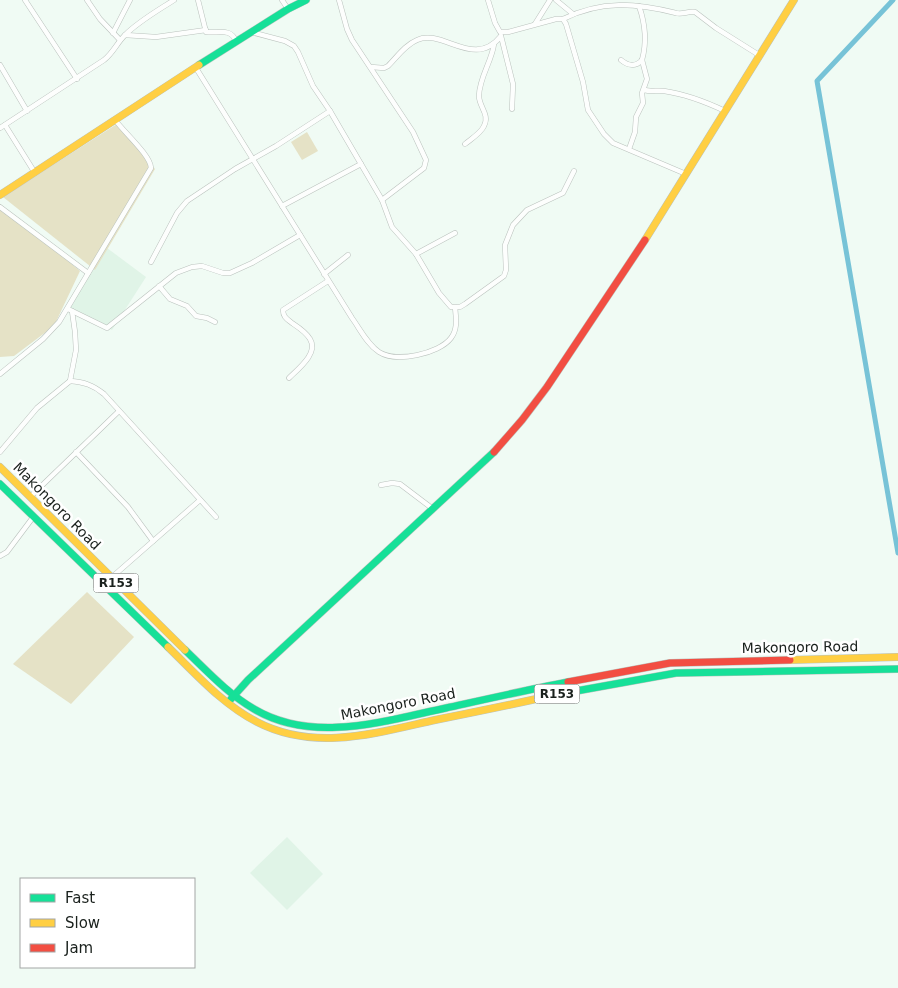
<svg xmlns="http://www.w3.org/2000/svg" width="898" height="988" font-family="'DejaVu Sans',sans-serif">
<rect width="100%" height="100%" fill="#f0fbf4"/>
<!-- built -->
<g fill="#e0f4e7">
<path d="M107 248 146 277 112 330 68 308Z"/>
<path d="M287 837 323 874 287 910 250 873Z"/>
</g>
<!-- green -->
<g fill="#e5e2c6">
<path d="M117 124 155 169 95 270 3 197Z"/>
<path d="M307 132 318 151 302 160 291 142Z"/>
<path d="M0 204 80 271 54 326 14 356 0 357Z"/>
<path d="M87 592 134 637 71 704 13 664Z"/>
</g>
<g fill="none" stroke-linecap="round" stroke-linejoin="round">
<!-- canal -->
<path stroke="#77c3d7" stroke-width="5" d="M893 0 817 81 898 553"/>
<defs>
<g id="street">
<path d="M25 0 77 79"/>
<path d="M87 0 100 19 120 40"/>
<path d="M198 0 206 32C218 34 230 27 236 41"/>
<path d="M282 0 288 9"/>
<path d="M339 0 347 29 352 40 413 132 426 160 424 168 382 200"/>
<path d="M488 0 495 23 500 32H508L556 19H563L566 24 583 82 588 110 604 134 613 143 686 174"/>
<path d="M556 0 573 14"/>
<path d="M563 19C602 0 635 3 676 13 682 15 688 11 695 12L716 28 759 55"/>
<path d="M535 24 550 0"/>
<path d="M251 32 285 41 294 46 298 52 313 86 330 111 382 200 392 227 416 254 439 293 451 307H460L465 304 504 276 506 270 505 245 513 225 527 210 563 193 574 171"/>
<path d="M113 33 130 0"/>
<path d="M125 35 156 37 206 30"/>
<path d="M501 36 513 84 512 109"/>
<path d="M621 60C628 66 636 67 642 60 647 42 645 23 639 6"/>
<path d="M0 65 27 111"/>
<path d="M371 67 384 68 388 66C397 57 405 45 417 40 443 28 474 70 501 36"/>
<path d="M196 68 352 318C360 329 367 344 379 352 396 363 439 354 451 338 458 329 456 318 455 307"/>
<path d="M644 90C651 92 657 90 664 91 685 94 706 102 725 111"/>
<path d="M5 125 35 173"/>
<path d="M0 128 104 60C113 53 117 43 125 35 139 21 157 11 174 0"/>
<path d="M465 144C471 139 481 133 484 126 490 114 479 107 479 96 479 78 492 61 494 44"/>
<path d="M629 149 635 132 636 117 643 103 642 93 647 79 642 60"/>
<path d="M282 206 361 164"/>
<path d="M0 207 88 273"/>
<path d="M416 254 455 233"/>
<path d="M151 262 177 213 187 201 235 169 276 146 330 111"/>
<path d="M324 274 348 255"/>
<path d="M159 286 170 299 187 306 196 316 207 318 215 322"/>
<path d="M68 309 107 328 176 273 192 267 202 266 223 273H230L252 263 300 235"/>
<path d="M0 374 43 339 59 322 151 168C151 156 124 132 116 121"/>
<path d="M289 378C298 369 319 353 310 339 306 332 298 327 292 323 287 319 283 317 283 310L328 281"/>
<path d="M70 381C84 382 93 385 104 394L216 517"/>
<path d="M0 452 37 408 70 381 76 350 75 332 72 311"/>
<path d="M76 452 128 507 153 541"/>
<path d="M381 485 392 483 400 484 433 509"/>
<path d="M30 497 118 412"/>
<path d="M0 556 7 552 34 516"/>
<path d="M111 578 200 500"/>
</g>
<g id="fast">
<path d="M199 65 288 9 306 0"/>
<path d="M0 484 168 647"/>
<path d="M185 650C207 671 228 694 254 709 313 744 384 721 446 708 487 699 527 690 568 682"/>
<path d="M554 695 676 673 898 669"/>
<path d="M231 699 248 680 494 452"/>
</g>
<g id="slow">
<path d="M0 195 199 65"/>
<path d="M645 240 794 0"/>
<path d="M0 467 185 650"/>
<path d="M168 647C196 674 222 704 257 722 315 752 376 733 435 720 475 712 515 704 554 695"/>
<path d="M790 660 898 657"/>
</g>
<g id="jam">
<path d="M494 452 522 420 547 387 645 240"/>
<path d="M568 682 670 663 790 660"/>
</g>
</defs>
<!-- street casing -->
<use href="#street" stroke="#bac2bd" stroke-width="5.5"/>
<!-- fast casing -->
<use href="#fast" stroke="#bac2bd" stroke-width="8"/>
<!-- slow casing -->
<use href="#slow" stroke="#bac2bd" stroke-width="8"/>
<!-- jam casing -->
<use href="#jam" stroke="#bac2bd" stroke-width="8"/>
<!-- street -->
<use href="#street" stroke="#fdfefd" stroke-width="4.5"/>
<!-- fast -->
<use href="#fast" stroke="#16e098" stroke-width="7"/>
<!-- slow -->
<use href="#slow" stroke="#ffcf43" stroke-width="7"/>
<!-- jam -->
<use href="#jam" stroke="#f24e42" stroke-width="7"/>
</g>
<g text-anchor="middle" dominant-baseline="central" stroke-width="5" stroke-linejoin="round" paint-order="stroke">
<!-- shield labels -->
<g fill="#fff" stroke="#5f6461" stroke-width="1">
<rect x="93.5" y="573.5" width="45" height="19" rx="4"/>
<rect x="534.5" y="684.5" width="45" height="19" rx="4"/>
</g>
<g font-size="12" font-weight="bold" fill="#1a211d">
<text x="116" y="583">R153</text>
<text x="557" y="694">R153</text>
</g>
<!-- street labels -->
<g font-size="14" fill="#1a211d" stroke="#fff">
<text transform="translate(57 506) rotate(45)">Makongoro Road</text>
<text transform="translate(800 647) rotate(-1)">Makongoro Road</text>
<text transform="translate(398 704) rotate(-11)">Makongoro Road</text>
</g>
</g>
<!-- legend -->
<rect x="20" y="878" width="175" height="90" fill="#ffffff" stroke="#a3a6a5"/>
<rect x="30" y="894" width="25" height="8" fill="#16e098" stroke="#a3a6a5"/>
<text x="65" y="903" font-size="15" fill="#1a211d">Fast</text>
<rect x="30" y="919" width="25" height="8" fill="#ffcf43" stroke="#a3a6a5"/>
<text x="65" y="928" font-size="15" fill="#1a211d">Slow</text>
<rect x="30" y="944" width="25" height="8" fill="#f24e42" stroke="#a3a6a5"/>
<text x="65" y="953" font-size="15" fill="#1a211d">Jam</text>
</svg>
